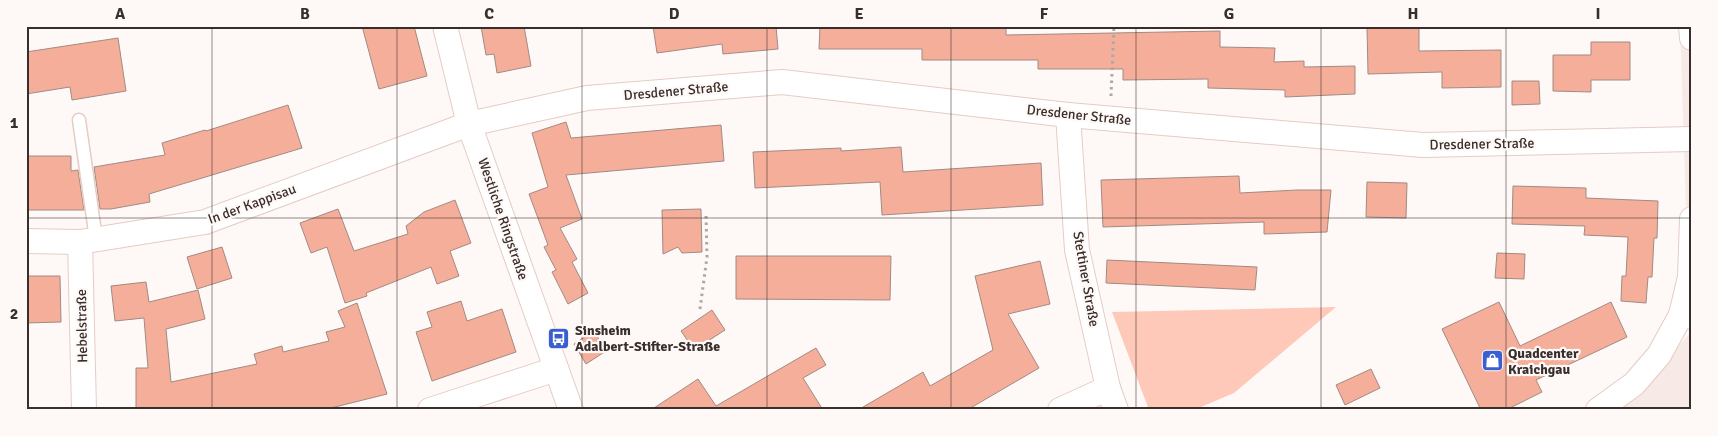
<svg xmlns="http://www.w3.org/2000/svg" width="1718" height="436" font-family="Signika,sans-serif">
<rect width="100%" height="100%" fill="#fef9f7"/>
<!-- built -->
<path fill="#f7e9e5" d="M1680 26H1692V410H1615L1639 392 1690 333Z"/>
<!-- green -->
<path fill="#ffc9ba" d="M1336 307 1234 393 1194 410H1149L1112 312Z"/>
<!-- building -->
<g fill="#f5ae99" stroke="#a28a83">
<path d="M362 26H414L427 76 379 89Z"/>
<path d="M481 26H524L531 66 497 73 494 54 486 55Z"/>
<path d="M653 26H776L778 49 723 54 722 44 657 53Z"/>
<path d="M820 26H1006V35L1220 31V47L1275 48 1274 62 1304 61V67L1355 66V94L1285 97V90L1208 88V79L1123 80V69H1038V60H922V49H819Z"/>
<path d="M1367 26H1419V51L1501 50V87L1442 88V72L1368 74Z"/>
<path d="M118 38 126 91 72 100 70 87 26 94V52Z"/>
<path d="M1591 42H1630V80H1591V92L1553 91V55H1591Z"/>
<path d="M1512 81H1539L1540 104 1512 105Z"/>
<path d="M288 105 302 148 149 194 150 202 111 209H100L94 167 165 155 162 143 205 130 206 131Z"/>
<path d="M566 122 571 138 721 125 724 161 566 175 582 219 560 228 577 259 572 262 588 293 568 304 552 272 556 270 544 247 548 245 529 194 548 187 532 133Z"/>
<path d="M901 147 903 172 1041 163 1043 205 882 215 880 182 755 188 753 152 841 148V151Z"/>
<path d="M26 156H71V171L78 170 84 210H26Z"/>
<path d="M1239 176 1240 193 1297 190H1331L1327 232 1264 234V222L1103 227 1101 180Z"/>
<path d="M1367 182 1407 183 1406 218 1366 217Z"/>
<path d="M1513 186 1586 188V198L1658 201 1657 238H1654L1652 277H1648L1646 303 1621 301 1622 276H1626L1628 237 1584 235 1585 226 1512 224Z"/>
<path d="M455 200 471 243 450 251 459 276 437 284 431 267 366 293 367 296 345 303 327 247 311 253 300 223 338 209 354 251 408 234 406 226 424 212Z"/>
<path d="M701 209 702 252 682 253 678 247 663 254 662 210Z"/>
<path d="M222 247 232 278 197 289 187 257Z"/>
<path d="M1497 253 1525 254 1524 279 1495 278Z"/>
<path d="M736 256H891L890 300 736 299Z"/>
<path d="M1107 260 1257 267 1255 290 1106 283Z"/>
<path d="M1040 261 1050 304 1008 314 1039 368 967 410H858L923 372 930 386 993 350 975 276Z"/>
<path d="M26 276H60L61 322 26 323Z"/>
<path d="M146 282 149 302 198 290 205 319 166 329 171 382 257 364 254 354 282 346 283 352 329 341 326 332 345 327 338 311 357 303 387 394 323 410H136V368H148L144 318 115 321 111 286Z"/>
<path d="M461 301 467 321 502 309 516 352 432 381 416 332 432 327 427 312Z"/>
<path d="M1499 302 1520 346 1611 302 1627 337 1536 380 1542 392 1506 410H1481L1442 329Z"/>
<path d="M712 310 725 330 694 350 681 331Z"/>
<path d="M594 331 606 351 586 364 574 344Z"/>
<path d="M816 348 826 365 803 378 823 410H651L698 379 716 406Z"/>
<path d="M1371 369 1380 388 1345 405 1336 385Z"/>
</g>
<g fill="none" stroke-linecap="round" stroke-linejoin="round">
<defs>
<path id="lane" d="M79 120 96 239"/>
<g id="street">
<path d="M445 26 469 124 571 410"/>
<path d="M1691 26 1692 38"/>
<path d="M1068 115 1077 250 1108 388 1116 410"/>
<path d="M26 241 80 242 205 222 469 124 587 98 782 82 1068 115 1423 145 1692 139"/>
<path d="M80 242 84 410"/>
<path d="M1681 315 1690 277 1692 219"/>
<path d="M430 410 556 369"/>
<path d="M1060 410 1108 388"/>
<path d="M1598 410 1634 384 1659 355 1681 315 1692 317"/>
</g>
</defs>
<!-- lane casing -->
<use href="#lane" stroke="#e5ccc4" stroke-width="15"/>
<!-- street casing -->
<use href="#street" stroke="#e5ccc4" stroke-width="26"/>
<!-- path -->
<g stroke="#ada6a4" stroke-width="3" stroke-dasharray="2.5 4" stroke-linecap="butt">
<path d="M1111 96 1114 26"/>
<path d="M700 309 707 257 706 214"/>
</g>
<!-- lane -->
<use href="#lane" stroke="#fff" stroke-width="12"/>
<!-- street -->
<use href="#street" stroke="#fff" stroke-width="24"/>
</g>
<!-- grid -->
<path fill="none" stroke="#382e2b" stroke-width="1" stroke-opacity="0.55" d="M212 26V410M397 26V410M582 26V410M767 26V410M951 26V410M1136 26V410M1321 26V410M1506 26V410M26 218H1692"/>
<!-- icons -->
<defs>
<symbol id="bus-square" viewBox="-11 -11 22 22"><rect x="-9" y="-9" width="18" height="18" rx="4" fill="#395fd0" stroke="#fef9f7"/><path d="M-5-6H5V4H4V6H2V4H-2V6H-4V4H-5ZM-3.5-4V0h7V-4ZM-3.5 1.2v1.5H-2V1.2ZM2 1.2v1.5H3.5V1.2Z" fill="#fff"/></symbol>
<symbol id="shop-square" viewBox="-11 -11 22 22"><rect x="-9" y="-9" width="18" height="18" rx="4" fill="#395fd0" stroke="#fef9f7"/><path d="M-5-2.5h2.3a2.7 3.5 0 0 1 5.4 0H5L5.5 6h-11ZM-1.5-2.5h3a1.5 2.3 0 0 0-3 0Z" fill="#fff"/></symbol>
</defs>
<g fill-rule="evenodd">
<use href="#bus-square" x="546" y="326" width="25" height="25"/>
<use href="#shop-square" x="1480" y="348" width="25" height="25"/>
</g>
<g text-anchor="middle" dominant-baseline="central" stroke-width="4.5" stroke-linejoin="round" paint-order="stroke">
<!-- street labels -->
<g font-size="14" fill="#382e2b" stroke="#fef9f7">
<text transform="translate(676 91) rotate(-5)">Dresdener Straße</text>
<text transform="translate(1079 115) rotate(6)">Dresdener Straße</text>
<text transform="translate(1482 144) rotate(-1)">Dresdener Straße</text>
<text transform="translate(252 204) rotate(-20)">In der Kappisau</text>
<text transform="translate(503 219) rotate(71)">Westliche Ringstraße</text>
<text transform="translate(1086 279) rotate(80)">Stettiner Straße</text>
<text transform="translate(82 326) rotate(-91)">Hebelstraße</text>
</g>
<!-- poi labels -->
<g font-size="14" font-weight="bold" fill="#382e2b" stroke="#fef9f7" text-anchor="start">
<text x="575" y="330">Sinsheim<tspan x="575" dy="16">Adalbert-Stifter-Straße</tspan></text>
<text x="1508" y="353">Quadcenter<tspan x="1508" dy="16">Kraichgau</tspan></text>
</g>
</g>
<!-- border -->
<rect width="1718" height="436" fill="none" stroke="#fef9f7" stroke-width="55"/>
<rect x="28" y="28" width="1662" height="380" fill="none" stroke="#382e2b" stroke-width="2"/>
<g font-size="16" text-anchor="middle" font-weight="bold" fill="#382e2b">
<text x="120" y="19">A</text>
<text x="305" y="19">B</text>
<text x="489" y="19">C</text>
<text x="674" y="19">D</text>
<text x="859" y="19">E</text>
<text x="1044" y="19">F</text>
<text x="1229" y="19">G</text>
<text x="1413" y="19">H</text>
<text x="1598" y="19">I</text>
<text x="14" y="128">1</text>
<text x="14" y="319">2</text>
</g>
</svg>
